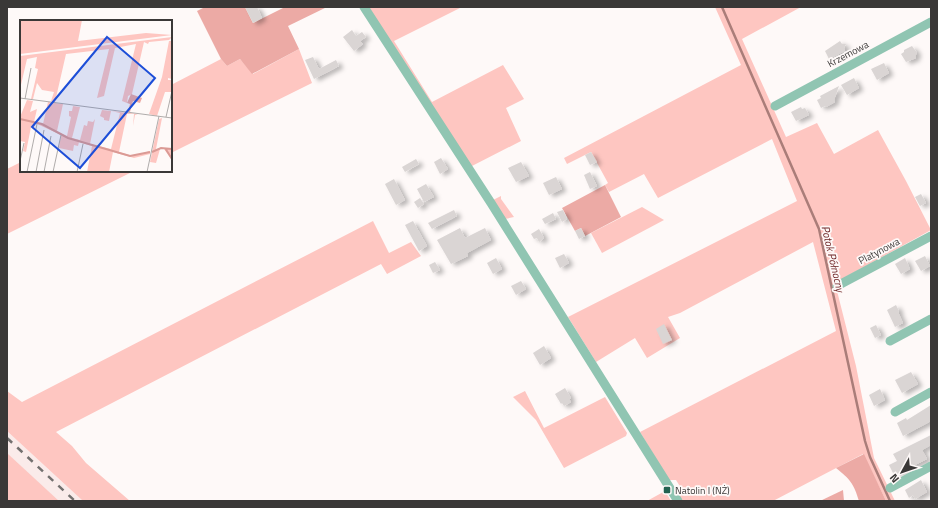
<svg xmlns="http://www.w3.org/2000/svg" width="938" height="508" font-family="'Titillium Web',sans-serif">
<defs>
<filter id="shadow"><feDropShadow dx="4.5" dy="2.5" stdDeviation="2" flood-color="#0004"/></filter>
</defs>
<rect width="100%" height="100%" fill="#fef9f8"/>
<!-- built -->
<path fill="#faebea" d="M7 431 83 501H59L36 480 7 453Z"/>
<!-- green -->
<g fill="#fec6c1">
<path d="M368 7H462L394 41 432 102 503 65 524 99 506 108 521 141 470 167Z"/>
<path d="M715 7H801L742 39 786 137 817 123 834 154 878 130 906 181 931 230 835 283 856 366 874 458 895 501H886L863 454 773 501H683L678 493 681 488 676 480H669L640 432 836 331 813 242 680 313 668 317 680 338 647 358 635 338 596 362 568 317 797 201 772 139 658 198 644 174 609 192 605 185 608 183 591 152 567 164 564 158 741 65Z"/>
<path d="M299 49 312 83 171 153V85L221 59 227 66 240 59 253 74Z"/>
<path d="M21 162V171H134L7 234V169Z"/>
<path d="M501 196V199L514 217 505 219 493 200Z"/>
<path d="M642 207 664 220 602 253 591 233Z"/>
<path d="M373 221 389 253 411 242 421 256 387 274 381 264 56 432 72 446 86 463 130 501H83L7 431V391L22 402Z"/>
<path d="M525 391 544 428 605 397 627 433 626 436 564 468 536 420 513 397Z"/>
<path d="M7 453 59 501H7Z"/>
<path d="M665 491 671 501H647Z"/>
</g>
<!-- forest -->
<g fill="#ecaaa5">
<path d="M205 7H245L253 23 285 7H327L288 26 299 49 252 74 240 59 227 66 221 59 197 11Z"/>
<path d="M605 185 621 217 585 236 581 228 575 231 562 208Z"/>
<path d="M864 454 886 501H859C854 484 850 479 836 468Z"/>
<path d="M843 490 844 501H820Z"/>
</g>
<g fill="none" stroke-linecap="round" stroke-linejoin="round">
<!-- stream -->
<path stroke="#aa7d79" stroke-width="2.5" d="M722 7 819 229 865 441 870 457 890 501"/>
</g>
<!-- building -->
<g fill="#dad5d4" filter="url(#shadow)">
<path d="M245 7H257L262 18 253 23Z"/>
<path d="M352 30 356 36 362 32 366 37 360 41 363 44 354 51 343 37Z"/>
<path d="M840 41 842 44H846L844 48 845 51 829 59 825 51Z"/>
<path d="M912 46 917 53 915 56 916 58 906 62 901 54 904 52V50Z"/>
<path d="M313 57 319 69 336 60 339 66 314 79 305 60Z"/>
<path d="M884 63 889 73 877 80 871 69Z"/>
<path d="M854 78 859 88 847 95 841 85Z"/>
<path d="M839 86 834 100 835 102 826 107 825 106 821 108 817 100 821 98 820 96Z"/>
<path d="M801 107 802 109 805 108 809 115 796 121 791 112Z"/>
<path d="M591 152 597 162 590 165 585 155Z"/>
<path d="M441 158 448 169 440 174 434 162Z"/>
<path d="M416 159 419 164 405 172 402 167Z"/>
<path d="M521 162 529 176 516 182 508 168Z"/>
<path d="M590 172 597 186 590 189 584 175Z"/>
<path d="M556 177 562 189 549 195 543 183Z"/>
<path d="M394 179 405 200 396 205 385 184Z"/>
<path d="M426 184 434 197 424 202 417 189Z"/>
<path d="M921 194 926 203 920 206 915 197Z"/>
<path d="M420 198 424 204 418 208 414 202Z"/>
<path d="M454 210 457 216 432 229 428 223Z"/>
<path d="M563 210 567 219 562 222 557 212Z"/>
<path d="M553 213 556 219 545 224 542 219Z"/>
<path d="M413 221 427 246 419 251 405 225Z"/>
<path d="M460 228 465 238 485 228 491 240 467 253 468 256 451 264 437 240Z"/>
<path d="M581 228 585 236 579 239 575 231Z"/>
<path d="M539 229 544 238 539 242 537 238 534 239 531 234Z"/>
<path d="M564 254 569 263 560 268 555 258Z"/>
<path d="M925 256 930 266 921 271 915 261Z"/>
<path d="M496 258 502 269 493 274 487 263Z"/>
<path d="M905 258 910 269 901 274 895 264Z"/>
<path d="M435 262 440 270 433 273 429 265Z"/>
<path d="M521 281 526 289 516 295 511 286Z"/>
<path d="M896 305 899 311 898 312 903 323 895 327 887 310Z"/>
<path d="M664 324 672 340 663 344 656 329Z"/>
<path d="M876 325 881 335 875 338 870 328Z"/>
<path d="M544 346 551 358 540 365 533 353Z"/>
<path d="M911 372 918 384 902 393 895 380Z"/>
<path d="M565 388 571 398 569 399 571 402 564 406 562 403 561 404 555 394Z"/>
<path d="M880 389 885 400 874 406 869 395Z"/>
<path d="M931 405V421L903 436 897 423 906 418 907 420Z"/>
<path d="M931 435V445L922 450 927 459 897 474 896 471 893 473 889 465 897 461 893 454Z"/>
<path d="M921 480 927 492 915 499 913 495 909 498 905 490Z"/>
</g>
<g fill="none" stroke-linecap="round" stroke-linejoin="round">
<!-- minor -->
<g stroke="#90c5b2" stroke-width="9">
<path d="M364 7 491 203 678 501"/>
<path d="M775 106 931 22"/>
<path d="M837 286 931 236"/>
<path d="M890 341 931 319"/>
<path d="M895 412 931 392"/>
<path d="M890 488 931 466"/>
</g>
<!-- rail -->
<path stroke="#73706f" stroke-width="2.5" stroke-dasharray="7 7" stroke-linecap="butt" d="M7 438 75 501"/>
</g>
<!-- markers -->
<rect fill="#236250" stroke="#fef9f8" stroke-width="1.5" x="663" y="486" width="8" height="8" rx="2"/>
<g text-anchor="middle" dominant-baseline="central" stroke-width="3.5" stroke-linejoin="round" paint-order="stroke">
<!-- street labels -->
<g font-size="10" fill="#3a3837" stroke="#fef9f8">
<text transform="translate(848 54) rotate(-28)">Krzemowa</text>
<text transform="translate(879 251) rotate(-28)">Platynowa</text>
</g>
<!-- poi labels -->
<g font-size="10" fill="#3a3837" stroke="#fef9f8" text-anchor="start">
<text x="675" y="490">Natolin I (NŻ)</text>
</g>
<!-- water labels -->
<g font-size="11" font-style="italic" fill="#6a1e1f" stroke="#fef9f8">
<text transform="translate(833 259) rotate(77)">Potok Północny</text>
</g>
</g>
<!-- overview -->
<g transform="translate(20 20)">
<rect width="152" height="152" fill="#fef9f8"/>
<path d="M0 0H62L58 21 126 13 152 15 0 34ZM152 17 149 20 129 22 128 24 124 22 112 74 108 76 107 83 102 81 116 24 95 28 84 76 77 78 89 29 46 34 35 82 31 81 34 72 22 70 17 63 13 79H11L18 49 15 48 17 37 7 39 0 69V36ZM149 21H152V59L148 58V60H152L151 72H145L137 96 129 94 142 57ZM7 80 13 81 10 92 17 89 14 102 23 104 28 82 43 84 37 111 47 116 51 97 49 96V91H52L53 86 60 87 52 118 60 120 64 105 67 106 68 101 73 102 75 99 70 124 91 129 100 93 91 91 89 101 84 100V98L80 96 82 90 118 94 115 95 113 106 114 94H107L99 132 113 136 130 131V134L114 138 93 132 89 152H67L72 126 59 122 58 126 54 125 53 131 39 128 41 115 15 103 14 108 11 107 6 132 3 131 5 122 0 121V97ZM142 98 136 129 152 128V140L144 129H140L136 143 130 142 139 99Z" fill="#fec6c1"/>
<path d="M111 74 122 78 120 83 113 81 110 92H108L110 84 107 83Z" fill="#ecaaa5"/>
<path fill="none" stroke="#da9a95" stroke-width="2" d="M0 99 22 104 48 118 110 136 130 132M145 128 152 139M132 132 141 128 152 129"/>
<path fill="none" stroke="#b0acab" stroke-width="1" d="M0 78 152 98M5 79 11 48M146 97 152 71M0 141 4 123M7 152 17 104M16 152 24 110M24 152 31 116M33 152 41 115M57 152 63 124M127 152 139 96"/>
<path fill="#1d4ed8" fill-opacity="0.15" stroke="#1d4ed8" stroke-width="2" d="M87 17 135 58 60 148 12 107Z"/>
<rect width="152" height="152" fill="none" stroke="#3a3837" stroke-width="2"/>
</g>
<!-- border -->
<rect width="938" height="508" fill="none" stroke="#3a3837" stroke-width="16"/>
<!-- north arrow -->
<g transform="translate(902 472) rotate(230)" stroke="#fef9f8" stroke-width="3" paint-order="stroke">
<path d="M0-3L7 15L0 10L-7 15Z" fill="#3a3837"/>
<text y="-6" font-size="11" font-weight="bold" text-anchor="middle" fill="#3a3837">N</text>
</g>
</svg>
